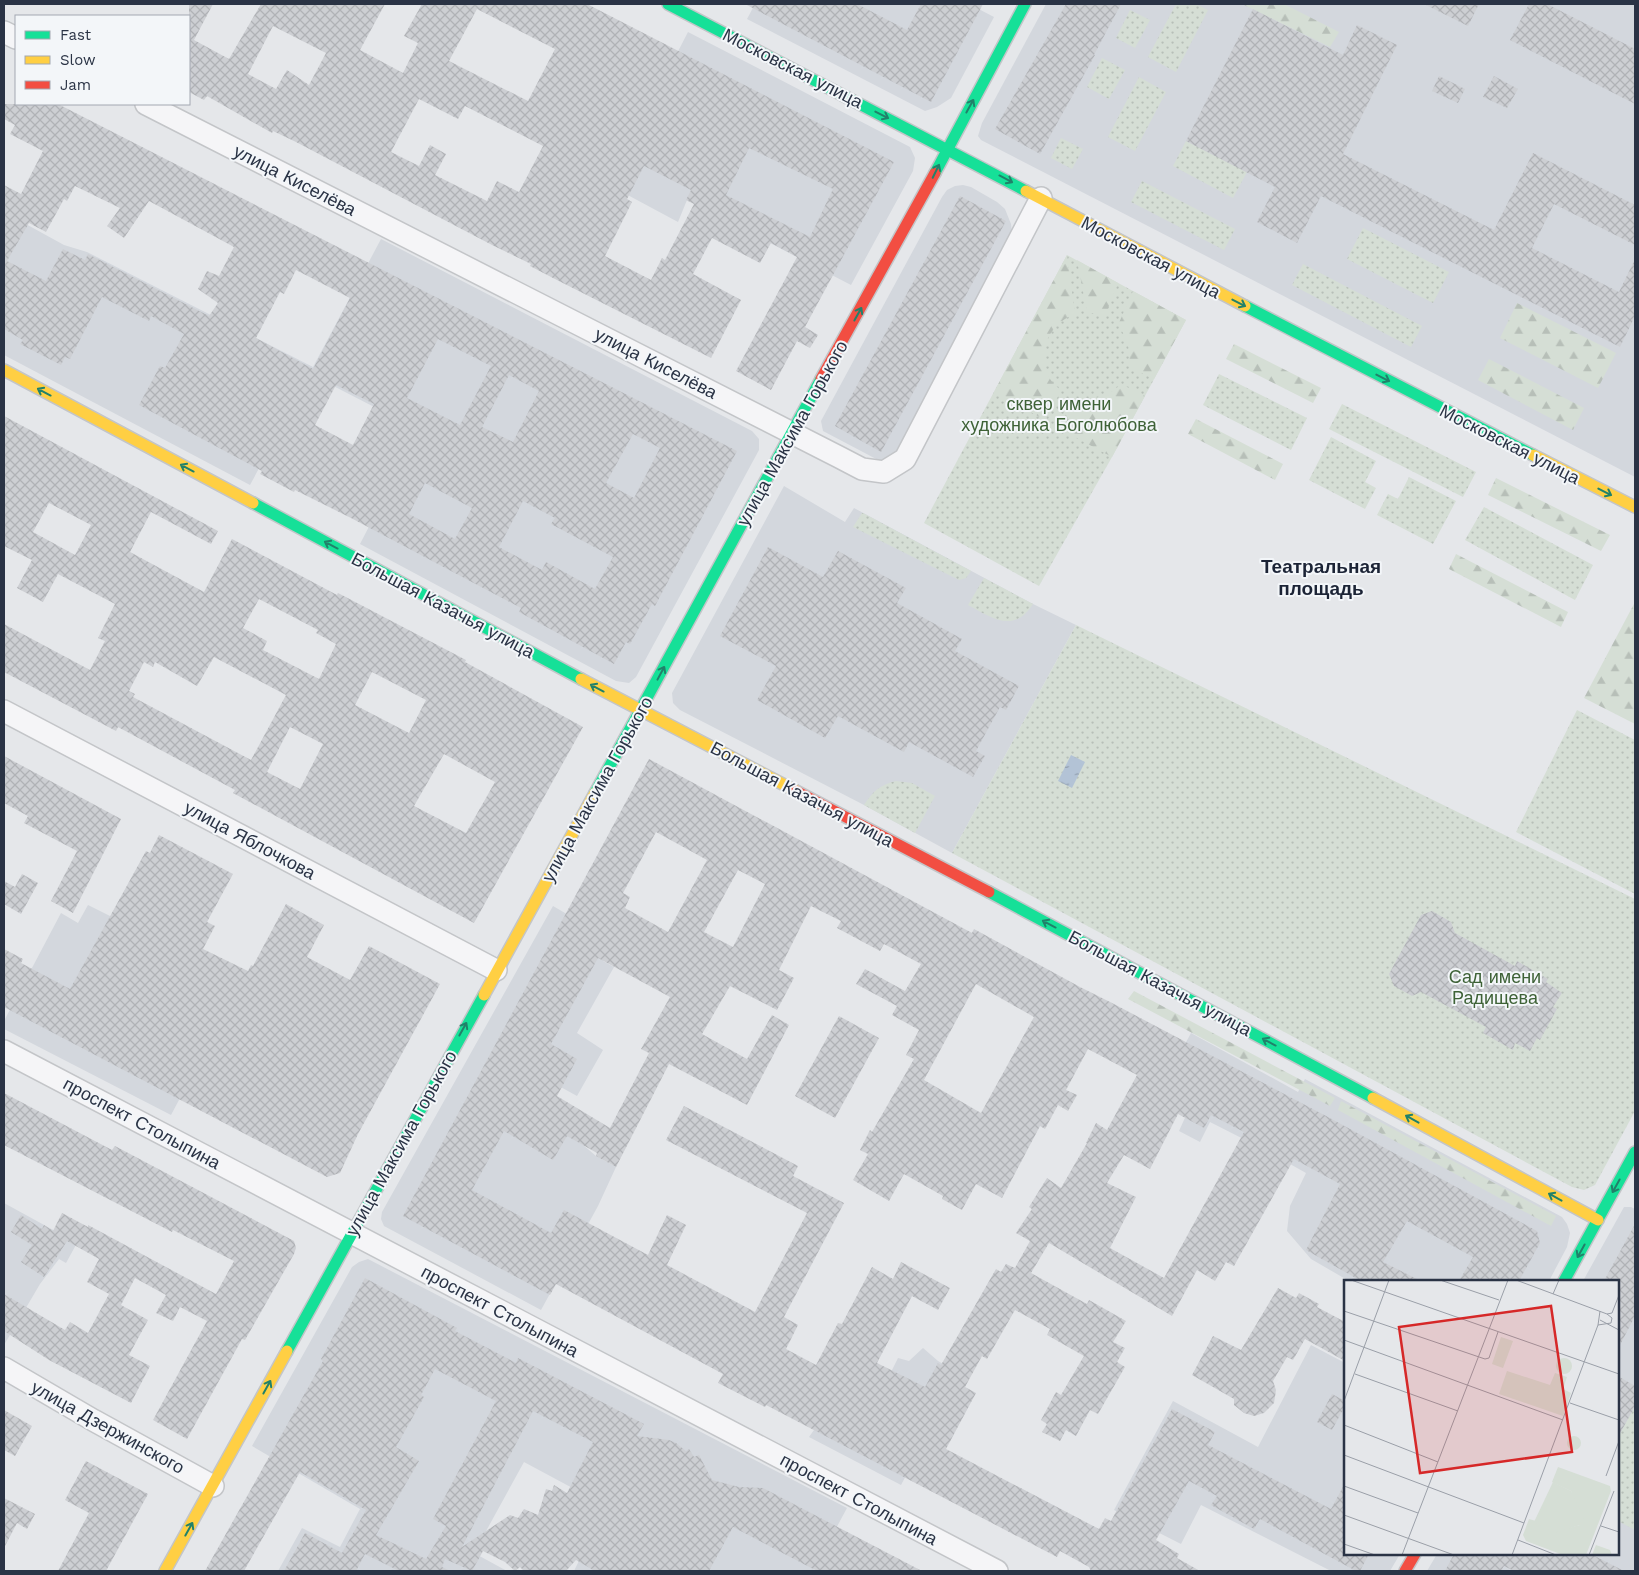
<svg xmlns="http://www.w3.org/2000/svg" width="1639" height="1575" font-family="'Work Sans',sans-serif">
<defs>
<pattern id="green-dots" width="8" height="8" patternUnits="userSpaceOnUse" patternTransform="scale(1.25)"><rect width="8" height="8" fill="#d5ded5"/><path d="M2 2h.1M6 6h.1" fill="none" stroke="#b7bfb8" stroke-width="1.8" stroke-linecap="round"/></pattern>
<pattern id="forest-firs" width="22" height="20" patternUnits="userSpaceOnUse" patternTransform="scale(1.25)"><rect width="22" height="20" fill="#d5ded5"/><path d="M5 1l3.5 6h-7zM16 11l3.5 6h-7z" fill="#b7bfb8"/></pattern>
<pattern id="water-ripples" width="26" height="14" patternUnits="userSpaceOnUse" patternTransform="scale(1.25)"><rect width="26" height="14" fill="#b3c3d6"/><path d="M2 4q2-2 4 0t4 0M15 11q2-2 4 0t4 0" fill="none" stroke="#929faf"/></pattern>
<pattern id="building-cross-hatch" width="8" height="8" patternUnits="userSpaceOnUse" patternTransform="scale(1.25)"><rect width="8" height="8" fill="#cdcfd3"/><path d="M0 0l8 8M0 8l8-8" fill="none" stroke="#b0b2b6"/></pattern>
</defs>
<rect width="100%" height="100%" fill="#e5e7ea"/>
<!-- built -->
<g fill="#d3d7dd">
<path d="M755 4H969L994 17 951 98 937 107 925 111 747 19Z"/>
<path d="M1046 4H1635V477L981 140 978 136 982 123Z"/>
<path d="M688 32 910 147 915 158 913 171 851 285 687 200 678 222 609 185Z"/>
<path d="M963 185 971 187 997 202 1005 209 1011 224 1012 233 899 449 891 456 880 461 823 431 821 421 942 197 947 190 955 186Z"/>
<path d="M4 212 64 245 87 252 313 367 381 239 752 431 759 439V450L636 677 629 683 616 681 360 544 419 430 310 374 250 485 4 355Z"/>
<path d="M784 486 845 522 854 508 1033 604 1076 625 952 853 864 805 680 710 673 703 672 693Z"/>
<path d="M88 905 242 982 171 1115 4 1029V1021L61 913 78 923Z"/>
<path d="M553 906 613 941 603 961 614 967 577 1033 603 1050 577 1096 548 1080 582 1144 596 1156 616 1167 598 1206 541 1310 384 1226 381 1219 382 1212Z"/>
<path d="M1191 1033 1298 1092 1305 1079 1562 1217 1567 1224 1570 1233 1567 1247 1549 1281H1349L1311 1259 1287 1231 1290 1206 1306 1173 1267 1151 1210 1122 1200 1142 1179 1131 1188 1111 1162 1087Z"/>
<path d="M4 1203 77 1243 66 1263 59 1259 40 1284 4 1345Z"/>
<path d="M1624 1207H1631L1635 1209V1571H1427L1437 1554H1618V1281H1583Z"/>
<path d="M368 1259 847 1508 813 1571H574L606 1506 524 1462 474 1553 507 1571H278L302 1528 340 1547 360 1509 252 1446 352 1267 359 1262Z"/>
<path d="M1311 1345 1345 1363V1554H1400L1390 1571H1331L1201 1505 1181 1544 1114 1510 1173 1401 1258 1447Z"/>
<path d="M923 1348 938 1361 960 1374 901 1485 809 1437 814 1430 891 1372 898 1358 909 1361Z"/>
</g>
<!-- green -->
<g fill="url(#green-dots)">
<path d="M1176 4H1196L1208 10 1176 72 1148 57Z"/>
<path d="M1130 10 1150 20 1135 48 1116 38Z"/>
<path d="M1102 58 1125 70 1109 99 1087 87Z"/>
<path d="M1139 77 1166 92 1135 151 1108 137Z"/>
<path d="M1061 138 1083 149 1072 169 1051 158Z"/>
<path d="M1186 141 1247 172 1233 198 1173 166Z"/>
<path d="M1142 181 1235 229 1224 250 1131 202Z"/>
<path d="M1363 228 1449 272 1433 303 1347 259Z"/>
<path d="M1067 255 1186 320 1112 457 1039 586 924 523Z"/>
<path d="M1303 264 1422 326 1411 347 1292 285Z"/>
<path d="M1219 374 1307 418 1291 450 1203 405Z"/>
<path d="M1342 404 1476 472 1463 497 1329 429Z"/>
<path d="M1331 437 1376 461 1365 482 1376 488 1365 509 1309 480Z"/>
<path d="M1409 477 1456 501 1433 544 1377 515 1388 494 1398 499Z"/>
<path d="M1484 507 1593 565 1575 600 1465 540Z"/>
<path d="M862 513H863L971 571 966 578 959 580 853 527Z"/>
<path d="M984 578 1033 604C1014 634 992 618 968 605Z"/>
<path d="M1076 625 1635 899V1111L1595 1185 1584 1190 1572 1187 952 853Z"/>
<path d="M1577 710 1635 740V894L1516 832Z"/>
<path d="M896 781 912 783 935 796 915 833 864 805C873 791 880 785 896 781Z"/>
<path d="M1635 1406V1530L1618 1521V1437Z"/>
</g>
<!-- forest -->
<g fill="url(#forest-firs)">
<path d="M1242 4H1284L1339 32 1330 47Z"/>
<path d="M1067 255 1075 314C1048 324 1036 353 1050 379 1053 384 1058 387 1061 391L1045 420 994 392Z"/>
<path d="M1077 260 1118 283 1105 316 1087 312Z"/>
<path d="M1133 291 1186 320 1154 379 1129 367C1131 350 1128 339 1118 325Z"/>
<path d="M1517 303 1616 353 1598 388 1500 338Z"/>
<path d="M1234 344 1321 388 1313 403 1226 359Z"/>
<path d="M1489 359 1584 408 1573 430 1478 380Z"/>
<path d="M1121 384 1145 396 1112 457 1058 428 1075 399C1093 400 1108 397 1121 384Z"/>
<path d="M1196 419 1283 464 1275 480 1188 434Z"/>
<path d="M1496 478 1610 535 1601 551 1488 495Z"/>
<path d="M1456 554 1568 612 1561 627 1449 569Z"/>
<path d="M1635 602V724L1584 698Z"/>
<path d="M1134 991 1335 1098 1330 1106 1128 999Z"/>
<path d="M1341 1101 1556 1216 1551 1226 1338 1110Z"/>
</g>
<!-- water -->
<path fill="url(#water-ripples)" d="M1071 755 1085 762 1072 788 1058 781Z"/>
<!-- building -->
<g fill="url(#building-cross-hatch)" fill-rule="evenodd">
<path d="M189 4H213L194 40 229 59 261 4H385L360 50 403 73 418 43 404 36 422 4H587L894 162 805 327 818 335 810 348 797 341 771 390 736 371 797 257 771 243 760 263 712 238 693 274 741 300 711 358 553 278 530 266 531 264 492 245 296 142 273 131 272 133 207 96 204 100 189 92ZM477 9 555 49 528 101 449 61ZM273 26 326 53 309 85 287 70 276 89 248 74ZM419 99 458 119 465 106 543 146 519 192 497 181 487 201 435 175 446 154 430 145 419 166 391 152ZM749 148 833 189 810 237 726 195ZM644 166 691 190 686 200 694 204 665 260 662 258 651 280 605 256 632 202 627 199Z"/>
<path d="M745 4H857L907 30 921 4H983L931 102Z"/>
<path d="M1066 4H1121L1094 55H1095L1040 154 995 129Z"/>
<path d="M1424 4H1479L1468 26Z"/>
<path d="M1529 4H1547L1635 49V104L1510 40Z"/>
<path d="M1253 9 1343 55 1357 25 1397 45 1343 154 1494 230 1533 153 1635 205V245L1554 204 1532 248 1619 292 1635 259V316L1620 347 1321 196 1297 243 1257 222 1275 187 1186 141Z"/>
<path d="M1439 76 1465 89 1458 103 1432 91Z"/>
<path d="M1494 76 1518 89 1507 108 1483 97Z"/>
<path d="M4 104H58L737 451 655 606 652 604 630 644 626 642 614 664 519 612 521 608 351 518 295 490 294 492 260 474 262 471 139 405 160 366 165 368 184 334 151 316 149 321 102 297 70 359 65 357 61 365 20 344 23 340 4 329V185L21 194 43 151 10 134 15 125 4 119ZM75 186 120 208 107 226 124 238 149 201 234 247 219 276 207 271 198 289 218 303 209 316 88 254 85 260 63 249 46 281 7 261 29 223 46 232 64 199 67 201ZM296 270 350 298 313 369 256 338 280 292 284 294ZM438 339 491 366 460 425 407 398ZM509 375 539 391 513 442 482 427ZM336 385 374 404 353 445 315 425ZM633 434 660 448 634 498 606 483ZM425 483 472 508 455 539 409 514ZM523 501 555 518 551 524 613 557 595 589 546 562 542 570 499 547Z"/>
<path d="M960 196 1006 221 881 452 835 426Z"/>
<path d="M4 416 218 531 211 544 151 512 130 552 204 592 232 539 337 595 338 593 466 660 465 662 583 727 474 923 233 793 235 790 118 727 116 731 4 672V624L90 670 105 641 98 638 115 604 58 574 43 602 17 588 32 560 4 546ZM49 503 91 525 75 555 33 532ZM259 599 318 630 316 633 336 644 319 679 263 650 267 641 243 628ZM214 657 286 695 251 760 133 697 135 694 129 691 144 662 153 667 155 662 197 686ZM372 672 426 700 409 733 355 705ZM290 727 323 744 300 789 267 772ZM444 754 495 782 466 833 414 806Z"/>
<path d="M768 547 823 577 838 551 906 588 897 603 962 639 955 651 1019 686 1006 710 1000 707 976 751 985 756 973 777 909 742 904 752 838 716 825 738 757 700 776 666 720 636Z"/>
<path d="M4 756 121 819 73 913 51 901 77 851 24 823 28 816 4 803Z"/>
<path d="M649 759 972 933 974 929 1080 987 1112 1003 1328 1117 1537 1231 1540 1243 1519 1281H1459L1473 1257 1407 1221 1383 1262 1421 1281H1361L1306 1250 1340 1184 1294 1159 1234 1266 1226 1262 1215 1281 1197 1270 1172 1316 1049 1243 1031 1273 1087 1304 1089 1300 1126 1321 1113 1342 1125 1348 1117 1362 1125 1367 1098 1414 1090 1410 1076 1436 1066 1430 1060 1441 1042 1432 1047 1424 1041 1420 1056 1392 1061 1395 1084 1356 1047 1335 1050 1329 1015 1310 987 1359 982 1356 965 1387 976 1393 946 1449 1099 1529 1105 1518 1111 1521 1172 1409 1215 1432 1208 1445 1331 1509 1345 1483V1554H1369L1360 1571H1356L1260 1519 1254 1529 1211 1505 1217 1496 1189 1481 1156 1540 1179 1554 1177 1558 1200 1571H1091L1089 1567 1060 1551 1057 1557 766 1405 765 1407 718 1383 723 1374 556 1284 550 1295 403 1216ZM656 832 707 860 668 932 625 908 630 897 623 893ZM738 870 765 884 733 947 704 932ZM811 906 841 921 837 928 880 951 884 944 921 964 905 991 865 969 856 984 897 1006 892 1015 919 1030 906 1055 914 1059 872 1132 870 1130 860 1150 868 1154 853 1180 889 1201 904 1174 943 1196 942 1199 962 1210 976 1184 1002 1198 1040 1126 1045 1129 1058 1105 1068 1111 1077 1095 1066 1090 1088 1049 1137 1075 1107 1130 1096 1123 1086 1143H1087L1061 1188 1047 1178 1029 1207 1032 1209 1016 1233 1030 1241 1015 1268 1006 1264 1001 1272 996 1269 941 1365 938 1363 925 1387 877 1363 912 1296 938 1310 950 1288 901 1262 893 1279 872 1267 842 1324 838 1323 816 1365 786 1349 798 1325 784 1317 844 1203 793 1176 798 1166 684 1106 666 1140 807 1213 755 1312 667 1265 686 1225 667 1215 648 1255 564 1210 551 1233 472 1190 504 1131 553 1160 567 1136 597 1153 596 1156 616 1167 669 1064 747 1105 789 1025 772 1015 747 1059 702 1034 730 986 777 1010 794 978 779 970ZM598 958 670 997 641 1049 649 1053 610 1128 557 1096 577 1059 551 1044ZM976 984 1034 1017 981 1113 924 1080ZM1178 1114 1204 1128 1211 1115 1244 1132 1164 1278 1110 1248 1136 1197 1107 1183 1124 1155 1150 1169Z"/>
<path d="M159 835 233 874 207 922 215 926 203 949 248 971 251 965 253 966 286 904 324 925 307 957 350 980 369 946 440 984 358 1134 340 1173 327 1177 4 1007V949L23 959 21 963 70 989 146 851 150 853Z"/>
<path d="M22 874 38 883 21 914 4 904V881L15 887Z"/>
<path d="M1432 911 1451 922 1455 933 1515 966 1517 961 1548 979 1546 982 1562 993 1553 1007 1557 1009 1540 1040 1537 1038 1530 1051 1515 1043 1513 1050 1483 1033 1486 1027 1421 992 1412 996 1394 986 1389 974 1421 915Z"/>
<path d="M839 1016 879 1038 835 1118 795 1096Z"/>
<path d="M4 1093 112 1150 115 1146 294 1241 296 1248 294 1254 245 1340 242 1339 187 1439 153 1420 207 1321 180 1307 173 1321 156 1313 166 1295 135 1278 121 1305 148 1320 129 1355 150 1366 131 1403 49 1360 4 1331V1294L65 1330 70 1322 88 1333 109 1294 87 1282 99 1259 67 1241 44 1277 21 1262 32 1245 11 1232 21 1215 42 1229 44 1225 53 1231 62 1213 88 1227V1225L216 1294 234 1261 173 1230 172 1232 4 1145Z"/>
<path d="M1635 1224V1316L1618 1349V1281H1604Z"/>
<path d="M365 1278 457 1328 455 1331 516 1363 518 1358 644 1424 637 1436 669 1440 676 1443 686 1451 689 1449 694 1457 699 1455 712 1480 739 1487 763 1488 922 1571H817L733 1527 709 1571H595L576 1560 566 1571H524L520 1567 515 1571 505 1562 483 1551 472 1571 445 1559 442 1567 450 1571H399L365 1554 356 1571H284L305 1533 342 1553 366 1510 300 1472 244 1571H205L323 1361 321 1359ZM435 1369 496 1401 433 1519 446 1526 426 1559 376 1535 419 1461 396 1447 424 1397 421 1395ZM533 1411 593 1442 567 1493 554 1485 552 1491 546 1489 538 1515 524 1509 518 1518 510 1515 462 1547Z"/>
<path d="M1278 1288 1296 1298 1299 1293 1319 1304 1317 1307 1345 1322V1361L1305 1339 1293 1360 1287 1357 1273 1381 1276 1390 1274 1403 1264 1413 1254 1416 1244 1413 1234 1405V1399L1192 1375 1213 1336 1241 1350Z"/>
<path d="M1618 1376 1635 1386V1406L1618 1437Z"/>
<path d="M1332 1394 1345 1401V1406L1332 1430 1317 1422Z"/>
<path d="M4 1410 32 1426 15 1456 4 1450Z"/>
<path d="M86 1461 148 1494 106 1571H58L89 1513 65 1500Z"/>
<path d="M4 1498 35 1514 27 1529 17 1523 4 1548Z"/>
<path d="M1454 1554H1591L1624 1571H1514L1504 1566 1501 1571H1445Z"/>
</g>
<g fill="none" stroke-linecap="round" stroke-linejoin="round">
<defs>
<g id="street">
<path d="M4 32 16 38"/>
<path d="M146 104 839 457 862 469 884 472 905 459 1041 198"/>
<path d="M4 711 496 970"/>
<path d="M4 1051 997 1571"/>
<path d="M4 1368 93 1420 213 1486"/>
</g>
<g id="fast">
<path d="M668 4 1026 191"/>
<path d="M935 173 1025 4"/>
<path d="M1245 306 1533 455"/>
<path d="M253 503 581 679"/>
<path d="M595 793 821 379"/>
<path d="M989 892 1373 1098"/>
<path d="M1564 1281 1635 1152"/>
<path d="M287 1351 484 995"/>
</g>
<g id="slow">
<path d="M1026 191 1245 306"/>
<path d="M4 370 253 503"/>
<path d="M1533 455 1635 507"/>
<path d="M581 679 796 791"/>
<path d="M484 995 595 793"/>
<path d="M1373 1098 1598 1220"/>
<path d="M165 1571 287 1351"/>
</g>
<g id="jam">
<path d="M821 379 935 173"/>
<path d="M796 791 989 892"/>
<path d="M1405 1571 1415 1554"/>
</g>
</defs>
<!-- street casing -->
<use href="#street" stroke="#c3c5c8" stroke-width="24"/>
<!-- fast casing -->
<use href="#fast" stroke="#c3c5c8" stroke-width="14"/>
<!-- slow casing -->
<use href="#slow" stroke="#c3c5c8" stroke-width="14"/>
<!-- jam casing -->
<use href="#jam" stroke="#c3c5c8" stroke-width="14"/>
<!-- street -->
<use href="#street" stroke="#f5f5f7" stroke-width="21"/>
<!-- fast -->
<use href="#fast" stroke="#16e098" stroke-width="11"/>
<!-- slow -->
<use href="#slow" stroke="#ffcf43" stroke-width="11"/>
<!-- jam -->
<use href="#jam" stroke="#f24e42" stroke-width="11"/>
</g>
<!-- one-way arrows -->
<defs><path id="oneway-shaft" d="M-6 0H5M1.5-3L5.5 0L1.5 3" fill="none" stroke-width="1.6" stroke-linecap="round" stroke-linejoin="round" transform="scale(1.25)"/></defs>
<g stroke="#21816a">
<use href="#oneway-shaft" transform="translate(970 106) rotate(-61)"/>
<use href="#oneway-shaft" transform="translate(882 115) rotate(27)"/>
<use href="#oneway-shaft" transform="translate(936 171) rotate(-64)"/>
<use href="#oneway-shaft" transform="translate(1006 179) rotate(28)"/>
<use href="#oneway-shaft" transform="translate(1239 303) rotate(27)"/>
<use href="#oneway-shaft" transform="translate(858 314) rotate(-61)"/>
<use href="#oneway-shaft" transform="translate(1383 378) rotate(27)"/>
<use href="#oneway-shaft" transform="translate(44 392) rotate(-152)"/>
<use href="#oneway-shaft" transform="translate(187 468) rotate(-152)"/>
<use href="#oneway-shaft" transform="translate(1605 492) rotate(27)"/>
<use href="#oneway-shaft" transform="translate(331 545) rotate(-152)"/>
<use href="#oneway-shaft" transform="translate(661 673) rotate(-62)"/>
<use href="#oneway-shaft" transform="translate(597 688) rotate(-152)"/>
<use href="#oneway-shaft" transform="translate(1049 924) rotate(-152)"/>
<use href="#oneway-shaft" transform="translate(463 1029) rotate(-61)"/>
<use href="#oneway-shaft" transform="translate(1269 1042) rotate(-152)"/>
<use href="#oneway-shaft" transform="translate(1412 1119) rotate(-151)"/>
<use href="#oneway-shaft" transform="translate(1616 1186) rotate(119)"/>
<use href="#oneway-shaft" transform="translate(1555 1197) rotate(-151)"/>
<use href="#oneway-shaft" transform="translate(1581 1251) rotate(119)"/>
<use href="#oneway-shaft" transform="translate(267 1387) rotate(-61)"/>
<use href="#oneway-shaft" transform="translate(189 1529) rotate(-61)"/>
</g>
<g text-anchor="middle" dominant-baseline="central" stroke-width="4" stroke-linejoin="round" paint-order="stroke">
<!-- street labels -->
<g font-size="18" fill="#2a3345" stroke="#f3f6f9">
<text transform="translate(793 68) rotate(27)">Московская улица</text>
<text transform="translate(295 180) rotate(27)">улица Киселёва</text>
<text transform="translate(1151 257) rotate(28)">Московская улица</text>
<text transform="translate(656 363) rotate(27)">улица Киселёва</text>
<text transform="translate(792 433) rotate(-61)">улица Максима Горького</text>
<text transform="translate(1510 444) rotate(27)">Московская улица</text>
<text transform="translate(443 605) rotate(28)">Большая Казачья улица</text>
<text transform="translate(597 789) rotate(-61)">улица Максима Горького</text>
<text transform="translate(802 794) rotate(28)">Большая Казачья улица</text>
<text transform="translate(250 840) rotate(28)">улица Яблочкова</text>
<text transform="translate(1160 983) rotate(28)">Большая Казачья улица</text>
<text transform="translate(142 1123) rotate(28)">проспект Столыпина</text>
<text transform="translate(401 1143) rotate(-61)">улица Максима Горького</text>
<text transform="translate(500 1311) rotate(28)">проспект Столыпина</text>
<text transform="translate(108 1427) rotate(29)">улица Дзержинского</text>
<text transform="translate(859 1499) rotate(28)">проспект Столыпина</text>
</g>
<!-- park labels -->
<g font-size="18" fill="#3e6237" stroke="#f3f6f9">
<text x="1059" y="403">сквер имени<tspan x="1059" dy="21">художника Боголюбова</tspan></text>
<text x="1495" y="976">Сад имени<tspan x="1495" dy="21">Радищева</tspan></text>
</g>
<!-- neighbourhood labels -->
<g font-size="19" font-weight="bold" fill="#1c2436" stroke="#f3f6f9">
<text x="1321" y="566">Театральная<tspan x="1321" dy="22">площадь</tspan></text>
</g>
</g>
<!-- overview -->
<g transform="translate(1344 1280)">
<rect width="275" height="275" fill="#e5e7ea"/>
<path d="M157 57 169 61 159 88 148 84ZM163 91 206 105 211 93 223 97 219 109 227 113 219 136 155 114ZM223 163a7 7 0 1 1 14 0a7 7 0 1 1-14 0ZM214 187 266 206 267 211 242 275H219L182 261 179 255 185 239 220 249 236 245 227 211 208 202ZM252 265 266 270 268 275H248Z" fill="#d5ded5"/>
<path d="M212 86a8 8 0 1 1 16 0a8 8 0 1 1-16 0Z" fill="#d5ded5"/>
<path d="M209 202 227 211 240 238 236 245 210 253 190 242Z" fill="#d5ded5"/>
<path fill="none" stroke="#9a9fa8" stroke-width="1" d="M7 0 275 94M96 0 155 20M172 0 263 34 268 33M209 14 215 0M0 31 141 79 145 78 154 52M268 33 275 15M256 40 275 50M254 45 267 43 268 38 263 34M0 60 219 140M11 94 114 131M0 121 45 0M226 123 275 140M0 145 94 182M0 175 180 243M262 196 275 161M0 206 74 233M0 235 110 275M257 246 275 252M174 260 212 275M0 264 31 275M58 275 164 0M168 275 254 45 256 31M245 275 270 211"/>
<path fill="#d62828" fill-opacity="0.15" stroke="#d62828" stroke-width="2.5" d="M207 26 228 172 76 193 55 47Z"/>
<rect width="275" height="275" fill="none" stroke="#2a3345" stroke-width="2.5"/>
</g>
<!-- border -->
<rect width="1639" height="1575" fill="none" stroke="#2a3345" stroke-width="10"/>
<!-- legend -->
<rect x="15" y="15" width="175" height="90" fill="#f3f6f9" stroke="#a3a8b1"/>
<rect x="25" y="31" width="25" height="8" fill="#16e098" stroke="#a3a8b1"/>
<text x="60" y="40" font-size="15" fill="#2a3345">Fast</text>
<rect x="25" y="56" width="25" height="8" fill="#ffcf43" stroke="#a3a8b1"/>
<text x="60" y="65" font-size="15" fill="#2a3345">Slow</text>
<rect x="25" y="81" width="25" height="8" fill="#f24e42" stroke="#a3a8b1"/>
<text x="60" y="90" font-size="15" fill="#2a3345">Jam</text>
</svg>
